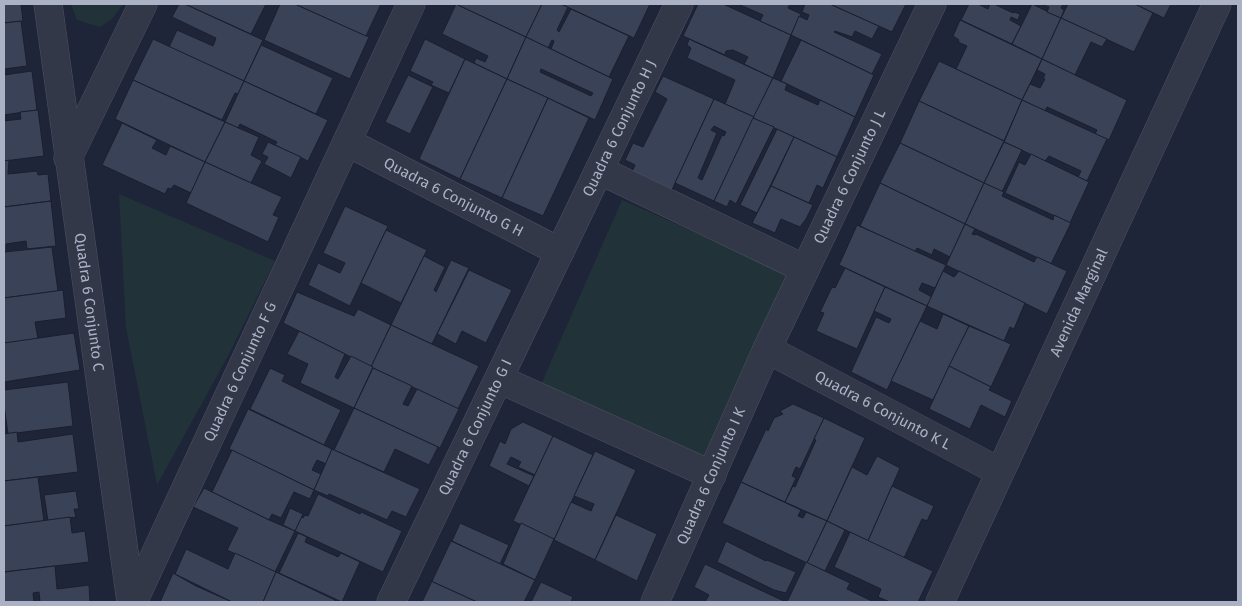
<svg xmlns="http://www.w3.org/2000/svg" width="1242" height="606" font-family="'Fira Sans',sans-serif">
<rect width="100%" height="100%" fill="#1f2538"/>
<!-- green -->
<g fill="#213239">
<path d="M71 4H123L112 19 100 27 77 20Z"/>
<path d="M119 194 275 261 229 354 157 485 126 327Z"/>
<path d="M622 200 792 275 708 464 539 389Z"/>
</g>
<!-- building -->
<g fill="#3a4258" stroke="#1a1f2f" fill-rule="evenodd">
<path d="M4 4H21L23 21 4 23Z"/>
<path d="M179 4H185L263 40 244 81 169 47 177 30 213 46 216 38 172 17Z"/>
<path d="M185 4H266L251 34Z"/>
<path d="M280 4H295L369 37 350 79 264 40Z"/>
<path d="M295 4H381L366 36Z"/>
<path d="M456 4 526 37 507 79 474 63 476 58 485 62 488 56 442 34Z"/>
<path d="M456 4H542L526 37Z"/>
<path d="M542 4H561L568 7 557 30 559 32 571 9 629 36 609 77 551 49 554 41 552 40 548 48 526 37Z"/>
<path d="M561 4H650L634 38Z"/>
<path d="M698 4H723L791 35 773 78 744 64 748 57 733 50 726 51 725 55 683 36Z"/>
<path d="M738 4H790L788 8 801 14 791 35 760 21 763 15Z"/>
<path d="M805 4H830L879 26 872 39 855 31 852 37 835 31 834 32 882 54 872 74 791 35 799 16 807 20 809 15 802 12Z"/>
<path d="M830 4H906L892 32Z"/>
<path d="M969 4H978L988 9 990 4H994L1013 13 1014 12 1020 14 1018 20 1011 17 1010 20 1021 26 1012 44 961 20Z"/>
<path d="M1032 4 1061 18 1042 59 1012 44Z"/>
<path d="M1041 4H1063L1061 8 1064 10 1061 18 1047 12 1049 7Z"/>
<path d="M1068 4H1135L1153 13 1134 52 1061 18Z"/>
<path d="M1135 4H1171L1164 18Z"/>
<path d="M1061 18 1107 39 1102 47 1091 42 1075 75 1042 59Z"/>
<path d="M960 20 1042 59 1022 100 956 69 967 46 958 42 959 40 953 36Z"/>
<path d="M21 21 27 66 4 69V23Z"/>
<path d="M526 37 613 79 595 120 507 79ZM541 69 593 93 591 96 540 72Z"/>
<path d="M153 39 244 81 238 94 235 93 222 120 133 80Z"/>
<path d="M425 39 465 59 449 93 431 85 433 82 410 71Z"/>
<path d="M689 39 773 78 754 117 725 104 735 80 687 58 691 48 687 45Z"/>
<path d="M801 40 874 75 855 117 781 81Z"/>
<path d="M261 45 333 78 316 114 244 81Z"/>
<path d="M465 59 507 79 460 179 419 159Z"/>
<path d="M1042 59 1127 100 1109 140 1095 134 1097 130 1047 107 1045 111 1022 100 1030 84 1040 88 1045 79H1043L1045 74 1037 70Z"/>
<path d="M939 61 1022 100 1004 141 919 101Z"/>
<path d="M32 71 37 110 4 115V75Z"/>
<path d="M408 75 433 87 410 134 385 122Z"/>
<path d="M663 76 714 99 671 192 630 176 635 165 625 160 633 143 643 147 667 99 655 92Z"/>
<path d="M773 78 787 84 785 90 818 105 820 100 855 117 837 157 753 118Z"/>
<path d="M507 79 548 98 502 198 460 179Z"/>
<path d="M133 80 225 122 205 162 115 119Z"/>
<path d="M244 81 328 120 308 161 275 145 277 142 240 124 238 128 225 122Z"/>
<path d="M548 98 589 118 543 216 502 198Z"/>
<path d="M714 99 754 117 714 201 675 183ZM714 126 726 132 724 136 722 135 702 180 698 178 717 133 711 130Z"/>
<path d="M1022 100 1107 139 1087 181 1078 177 1081 171 1049 156 1045 161 1004 142Z"/>
<path d="M919 101 1004 141 984 183 900 143Z"/>
<path d="M38 110 44 156 4 161V121L21 119 20 112Z"/>
<path d="M753 118 774 127 736 204 730 200 727 207 714 201Z"/>
<path d="M225 122 259 137 251 155 262 161 251 183 205 162Z"/>
<path d="M122 123 157 140 152 148 166 155 170 146 205 162 191 193 174 185 171 189 168 188 165 194 102 165Z"/>
<path d="M777 129 794 137 757 213 740 205Z"/>
<path d="M794 137 837 157 823 188 817 185 809 203 771 186Z"/>
<path d="M268 142 301 157 291 178 264 164 268 157 262 154Z"/>
<path d="M1004 142 1022 150 1002 192 984 183Z"/>
<path d="M900 143 984 183 965 224 880 183Z"/>
<path d="M1031 154 1089 182 1070 223 1005 193 1019 162 1025 165Z"/>
<path d="M9 160 8 174 37 171 38 175 48 174 51 201 4 207V161Z"/>
<path d="M205 162 282 197 273 215 279 217 268 242 186 203Z"/>
<path d="M880 183 965 224 950 257 934 249 932 255 917 248 915 252 860 226Z"/>
<path d="M984 183 1004 192 1002 196 1053 220 1054 215 1071 223 1051 264 965 224Z"/>
<path d="M771 186 813 205 806 219 800 227 781 219 775 233 752 223Z"/>
<path d="M51 201 56 246 27 249 26 241 6 244V252H4V207Z"/>
<path d="M345 206 388 226 350 306 308 285 318 263 340 273 345 263 323 253Z"/>
<path d="M965 224 975 229 972 234 975 235 976 234 1034 262 1037 257 1067 271 1047 314 946 265Z"/>
<path d="M857 225 946 265 935 288 922 283 919 290 932 297 927 306 839 265Z"/>
<path d="M386 230 427 250 401 303 361 283Z"/>
<path d="M52 247 58 291 4 298V252Z"/>
<path d="M424 256 445 267 434 290 436 292 451 260 469 268 432 344 391 325Z"/>
<path d="M845 268 885 287 857 349 816 331 824 313 820 312 832 287 835 288Z"/>
<path d="M469 270 512 290 486 343 462 331 456 344 437 334Z"/>
<path d="M943 271 954 277 959 271 1025 303 1014 329 1010 327 1004 341 927 306Z"/>
<path d="M885 287 927 306 887 390 851 372 876 317 889 323 891 319 874 311Z"/>
<path d="M63 290 66 318 35 322 38 339 4 344V298Z"/>
<path d="M297 292 354 316 358 309 391 325 371 367 283 323Z"/>
<path d="M943 314 969 326 933 400 891 381 920 321 937 329Z"/>
<path d="M391 325 479 366 458 409 371 367Z"/>
<path d="M969 326 1011 344 991 387 949 366Z"/>
<path d="M299 331 345 354 335 377 338 379 351 356 373 367 354 408 300 383 308 364 287 354Z"/>
<path d="M74 333 80 370 4 382V343Z"/>
<path d="M949 366 991 387 989 390 1012 401 1005 417 981 405 970 429 929 409Z"/>
<path d="M270 368 285 375 282 381 341 410 324 445 250 409Z"/>
<path d="M373 368 412 386 403 404 408 406 417 389 459 409 440 448 354 408Z"/>
<path d="M68 382 73 426 8 434 4 405V390Z"/>
<path d="M793 404 824 418 800 469 796 467 792 476 796 478 785 502 741 482 766 429 768 431 774 418 783 414 780 411Z"/>
<path d="M354 408 438 447 429 465 395 449 384 472 334 450Z"/>
<path d="M248 409 332 449 326 464 317 460 312 470 321 474 314 490 229 449Z"/>
<path d="M824 418 865 438 827 521 785 502 793 486 795 487 816 440 814 439Z"/>
<path d="M523 422 553 436 535 475 518 467 521 462 511 457 507 464 534 476 529 486 489 466 500 441 505 444 511 429Z"/>
<path d="M17 432 18 442 73 434 78 472 4 481V434Z"/>
<path d="M553 436 593 455 554 540 513 521Z"/>
<path d="M332 449 420 489 406 517 392 511 387 520 329 494 328 496 314 490Z"/>
<path d="M232 450 314 490 310 499 294 492 281 518 272 514 269 520 212 492Z"/>
<path d="M595 451 636 470 595 560 554 540 571 502 591 511 594 504 574 496Z"/>
<path d="M877 456 900 468 868 541 827 521 852 467 867 475Z"/>
<path d="M38 477 44 521 4 526V481Z"/>
<path d="M741 482 801 510 798 516 803 518 806 512 827 521 807 563 722 523Z"/>
<path d="M892 486 934 506 927 521 922 519 904 558 868 541Z"/>
<path d="M204 488 269 520 295 531 275 572 227 550 238 528 193 507Z"/>
<path d="M76 491 79 509H74L76 517 48 521 44 495Z"/>
<path d="M318 494 360 514 361 512 402 531 383 572 295 531 301 517 303 518 305 515 308 516Z"/>
<path d="M290 508 303 514 295 531 283 525Z"/>
<path d="M616 515 657 534 637 581 595 560Z"/>
<path d="M70 517 72 533 85 531 89 562 4 572V526Z"/>
<path d="M827 521 845 530 825 571 807 563Z"/>
<path d="M460 523 509 545 500 564 452 541Z"/>
<path d="M521 523 554 539 535 580 503 564Z"/>
<path d="M850 532 933 571 918 602H890L878 597 881 589 834 567Z"/>
<path d="M298 533 307 537 305 542 338 557 341 553 360 562 342 602 279 573Z"/>
<path d="M451 541 535 580 524 602H477L433 582 432 581Z"/>
<path d="M726 541 766 561 767 560 796 572 786 593 774 590 717 562Z"/>
<path d="M186 549 228 569 235 553 276 572 263 602H232L175 574Z"/>
<path d="M806 562 850 583 847 589 874 602H787Z"/>
<path d="M705 564 741 581 786 602H705L709 595 694 587Z"/>
<path d="M55 566 57 589 89 585 90 602H40L39 592 33 593 34 602H4V572Z"/>
<path d="M276 572 335 600 334 602H263Z"/>
<path d="M173 573 196 586 232 602H160Z"/>
<path d="M432 581 433 582 477 602H422Z"/>
<path d="M541 582 573 597 571 602H531Z"/>
</g>
<g fill="none" stroke-linecap="round" stroke-linejoin="round">
<defs>
<g id="minor">
<path id="s1" d="M48 4 131 602"/>
<path id="s2" d="M347 142 560 252"/>
<path d="M68 158 143 4"/>
<path d="M599 170 805 269"/>
<path id="s3" d="M767 349 1000 472"/>
<path d="M499 379 712 475"/>
<path id="s4" d="M133 602 411 4"/>
<path id="s5" d="M391 602 679 4"/>
<path id="s6" d="M655 602 767 349 932 4"/>
<path id="s7" d="M940 602 1217 4"/>
</g>
</defs>
<!-- minor casing -->
<use href="#minor" stroke="#4d5263" stroke-width="29"/>
<!-- minor -->
<use href="#minor" stroke="#323848" stroke-width="28"/>
</g>
<g text-anchor="middle" dominant-baseline="central" stroke-width="4" stroke-linejoin="round" paint-order="stroke">
<!-- street labels -->
<g font-size="15" fill="#acb2c5" stroke="#181d2d">
<text stroke="none"><textPath href="#s5" startOffset="526">Quadra 6 Conjunto H J</textPath></text>
<text stroke="none"><textPath href="#s6" startOffset="468">Quadra 6 Conjunto J L</textPath></text>
<text stroke="none"><textPath href="#s2" startOffset="120">Quadra 6 Conjunto G H</textPath></text>
<text stroke="none"><textPath href="#s1" startOffset="301">Quadra 6 Conjunto C</textPath></text>
<text stroke="none"><textPath href="#s7" startOffset="330">Avenida Marginal</textPath></text>
<text stroke="none"><textPath href="#s4" startOffset="254">Quadra 6 Conjunto F G</textPath></text>
<text stroke="none"><textPath href="#s3" startOffset="131">Quadra 6 Conjunto K L</textPath></text>
<text stroke="none"><textPath href="#s5" startOffset="194">Quadra 6 Conjunto G I</textPath></text>
<text stroke="none"><textPath href="#s6" startOffset="138">Quadra 6 Conjunto I K</textPath></text>
</g>
</g>
<!-- border -->
<rect width="1242" height="606" fill="none" stroke="#acb2c5" stroke-width="10"/>
</svg>
